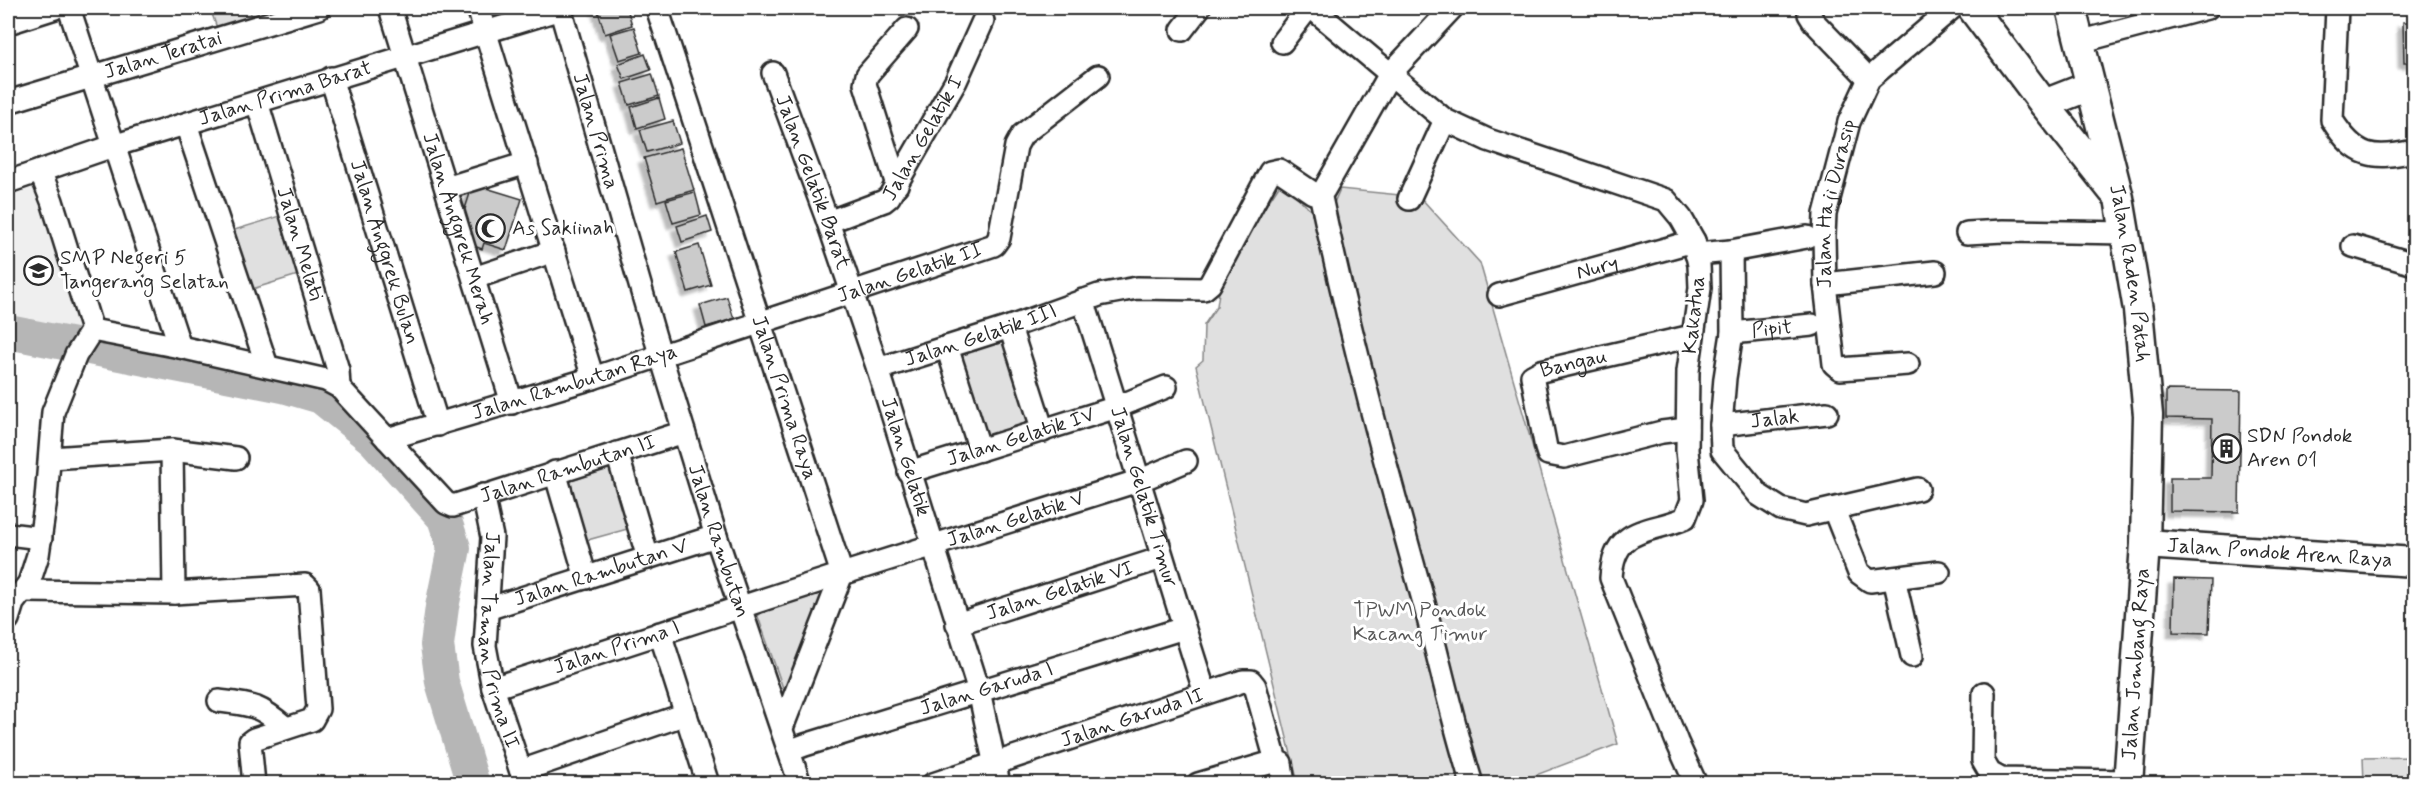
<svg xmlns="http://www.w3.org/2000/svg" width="2422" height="791" font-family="Mynerve,sans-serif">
<defs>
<filter id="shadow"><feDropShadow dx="-5.5" dy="5.5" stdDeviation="1.5" flood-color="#0004"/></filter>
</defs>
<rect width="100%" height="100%" fill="#fff"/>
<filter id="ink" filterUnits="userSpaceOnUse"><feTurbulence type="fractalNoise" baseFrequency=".0167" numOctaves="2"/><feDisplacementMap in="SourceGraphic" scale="12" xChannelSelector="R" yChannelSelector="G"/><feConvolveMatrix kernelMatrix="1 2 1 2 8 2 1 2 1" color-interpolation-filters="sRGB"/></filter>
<g filter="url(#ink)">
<!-- built -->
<path fill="#efefef" d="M33 188 49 215 91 324 71 341 8 336V196Z"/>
<!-- green -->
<g fill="#e0e0e0" stroke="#868686" stroke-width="1.5">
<path d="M210 8H249L253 20 218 31Z"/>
<path d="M1282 181 1313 213 1330 212 1340 189 1420 197 1480 263 1618 744 1515 783H1298L1196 366 1203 360 1204 325 1217 306 1222 273Z"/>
<path d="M293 212 311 271 249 290 231 231Z"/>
<path d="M1005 337 1036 427 986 443 957 351Z"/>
<path d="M612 467 631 528 584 541 565 483Z"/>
<path d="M836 581 790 708 755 608Z"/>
<path d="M2414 757V783H2364L2363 758Z"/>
</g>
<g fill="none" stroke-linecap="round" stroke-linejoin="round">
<!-- river -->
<path stroke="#b6b6b6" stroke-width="34" d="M8 332 283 386 321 397 373 439 444 518 454 548 442 607 437 645 442 682 473 784"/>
</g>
<!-- building -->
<g fill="#cbcbcb" stroke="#2b2b2b" stroke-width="1.5" filter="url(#shadow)">
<path d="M597 8H627L632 25 605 34Z"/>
<path d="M2403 22H2414V63H2404Z"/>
<path d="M634 27 642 53 619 60 610 34Z"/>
<path d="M645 54 651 70 624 79 618 64Z"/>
<path d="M652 74 659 96 629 105 622 83Z"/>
<path d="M659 98 665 119 637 128 631 107Z"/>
<path d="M673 121 680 143 647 152 640 130Z"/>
<path d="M681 148 694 190 657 201 644 158Z"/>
<path d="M473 184 522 199 506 250 484 243 482 249 474 246 464 212Z"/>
<path d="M695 192 701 215 673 223 666 200Z"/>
<path d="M707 216 712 232 682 242 677 226Z"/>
<path d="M699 245 711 285 688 292 676 252Z"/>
<path d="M727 297 734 319 706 327 700 305Z"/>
<path d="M2166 390 2241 391 2239 512 2170 511V478H2211L2212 419 2166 418Z"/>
<path d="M2174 579 2211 580 2209 633 2173 632Z"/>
</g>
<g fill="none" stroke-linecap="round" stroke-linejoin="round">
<defs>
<g id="street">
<path d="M69 8 180 347"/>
<path id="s1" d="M390 8 512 403"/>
<path d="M478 8 593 378"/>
<path id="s2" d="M560 8 655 337 716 536 800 784"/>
<path id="s3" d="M657 8 842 574 782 728"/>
<path d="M1312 8 1445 120 1488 140 1666 200 1681 218 1694 241 1699 265 1700 288 1688 371 1687 450 1692 500 1685 518C1649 534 1614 525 1611 578L1677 742 1696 784"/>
<path d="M1809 8V14L1814 22 1869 79"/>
<path d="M2337 8 2332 120C2356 158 2373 160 2414 151"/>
<path d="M8 23 55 8"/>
<path d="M1182 30 1199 8"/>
<path d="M1282 42 1308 8"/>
<path d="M2079 42 2207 8"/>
<path id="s4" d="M773 73 828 222 878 369 979 691 999 784"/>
<path id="s5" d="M331 78 438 425"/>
<path id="s6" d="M8 102 319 8"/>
<path id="s7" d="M257 102 338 370 339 387"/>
<path d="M186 124 267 366"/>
<path d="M40 171 52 201 92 330"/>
<path id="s8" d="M8 182 113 146 564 8"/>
<path d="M897 185 865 84 867 75 907 29"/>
<path d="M446 188 527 163"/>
<path d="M1320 193C1349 331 1386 467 1424 603 1440 663 1453 724 1472 784"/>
<path d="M1320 193 1324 190 1390 74 1452 8"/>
<path d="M1409 199 1445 120"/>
<path id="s9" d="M828 222 884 201 889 197 956 81 983 21"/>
<path d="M1967 233 2003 231 2126 233"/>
<path d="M2353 246 2414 264"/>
<path d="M1731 251 1732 333 1725 378 1721 425 1722 450 1759 495 1781 509 1806 515 1918 489"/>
<path d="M1696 254 1731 251 1807 237"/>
<path d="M474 278 554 251"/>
<path d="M1825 284 1935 272"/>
<path id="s10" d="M1499 295 1694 241"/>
<path id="s11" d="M1083 300C1125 431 1163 562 1205 693"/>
<path d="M1010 327 1043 431"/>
<path id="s12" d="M92 330 180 347 326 380 339 387 446 503 453 506 684 432"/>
<path id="s13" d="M1732 333 1812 325"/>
<path d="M947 347 980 450"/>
<path id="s14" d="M1908 364 1840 369 1834 364 1825 284 1824 236 1825 214 1849 122 1869 79 1952 8"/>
<path id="s15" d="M878 369 1010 327 1099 295 1137 288 1204 289 1210 284 1270 172 1279 170 1313 193H1320"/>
<path id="s16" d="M1721 425 1827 413"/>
<path id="s17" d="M1687 429 1662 432 1564 457 1548 454 1546 448 1532 376 1541 371 1692 336"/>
<path id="s18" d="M387 439 593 378 994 245 999 238 1016 146 1022 135 1098 76"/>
<path d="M172 450 174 593"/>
<path d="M617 453 648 558"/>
<path d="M51 458 172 450 236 458"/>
<path d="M555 472 586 578"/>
<path id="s19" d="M909 472 1117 407 1166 387"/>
<path id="s20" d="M483 495 492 537 485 646 493 688 525 784"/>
<path d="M1834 510 1859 573 1870 581 1939 572"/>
<path d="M8 534 41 538"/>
<path d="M1894 578 1912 656"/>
<path d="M25 591 174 593 305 585 309 589 318 709 312 720 254 739 250 742 254 784"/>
<path id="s21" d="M487 609 716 536"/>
<path d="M8 619 13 603 29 583 38 555 46 499 53 412 76 355 92 330"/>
<path id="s22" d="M957 624 1162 558"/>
<path d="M660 633 708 784"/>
<path id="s23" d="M493 688 842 574 1141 480 1186 461"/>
<path d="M1984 693 1983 761 1990 773 2001 779 2128 781"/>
<path d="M219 701C253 705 259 705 286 728"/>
<path id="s24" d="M789 751 805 745 1184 628"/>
<path d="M521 771 686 714"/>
<path id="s25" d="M933 784 1243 681H1251L1255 686 1276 761 1281 763 1284 784"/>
<path d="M1198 784 1276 761"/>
</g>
<g id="secondary">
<path d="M1972 8 2044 104 2113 191"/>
<path id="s26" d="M2071 8 2119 198 2138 310 2148 415 2145 544 2128 784"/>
<path d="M2044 104 2090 86"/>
<path id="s27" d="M2145 544 2414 562"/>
</g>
</defs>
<!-- street casing -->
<use href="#street" stroke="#2b2b2b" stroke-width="26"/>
<!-- secondary casing -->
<use href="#secondary" stroke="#2b2b2b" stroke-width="33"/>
<!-- street -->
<use href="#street" stroke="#fff" stroke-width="21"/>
<!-- secondary -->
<use href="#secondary" stroke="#fff" stroke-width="28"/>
</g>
</g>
<!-- icons -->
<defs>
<symbol id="mosque-ring" viewBox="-11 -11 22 22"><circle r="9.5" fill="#fff" stroke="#2b2b2b" stroke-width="1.5"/><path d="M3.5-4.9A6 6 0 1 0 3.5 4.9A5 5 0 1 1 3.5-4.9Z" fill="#2b2b2b"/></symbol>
<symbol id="school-ring" viewBox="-11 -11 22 22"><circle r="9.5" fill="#fff" stroke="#2b2b2b" stroke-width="1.5"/><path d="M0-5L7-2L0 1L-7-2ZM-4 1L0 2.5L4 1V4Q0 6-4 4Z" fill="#2b2b2b"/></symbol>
<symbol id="building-ring" viewBox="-11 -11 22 22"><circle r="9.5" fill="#fff" stroke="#2b2b2b" stroke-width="1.5"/><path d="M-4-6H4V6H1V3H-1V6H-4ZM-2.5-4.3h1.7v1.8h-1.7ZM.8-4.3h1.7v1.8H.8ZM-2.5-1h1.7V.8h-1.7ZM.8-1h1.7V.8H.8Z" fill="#2b2b2b"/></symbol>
</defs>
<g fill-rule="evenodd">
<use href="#mosque-ring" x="474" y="212" width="33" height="33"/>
<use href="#school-ring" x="22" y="254" width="33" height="33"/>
<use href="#building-ring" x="2210" y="432" width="33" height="33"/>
</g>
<g text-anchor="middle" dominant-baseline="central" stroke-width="6" stroke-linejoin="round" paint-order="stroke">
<!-- street labels -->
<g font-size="21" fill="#2b2b2b" stroke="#fff">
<text stroke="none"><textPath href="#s6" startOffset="162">Jalan Teratai</textPath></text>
<text stroke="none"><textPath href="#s8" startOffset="291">Jalan Prima Barat</textPath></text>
<text stroke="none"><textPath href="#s2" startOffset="128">Jalan Prima</textPath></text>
<text stroke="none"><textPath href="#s9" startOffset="134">Jalan Gelatik I</textPath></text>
<text stroke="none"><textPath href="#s4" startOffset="116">Jalan Gelatik Barat</textPath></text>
<text stroke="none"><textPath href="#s14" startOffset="238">Jalan Haji Durasip</textPath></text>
<text stroke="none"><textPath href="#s1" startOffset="231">Jalan Anggrek Merah</textPath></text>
<text stroke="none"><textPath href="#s7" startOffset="148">Jalan Melati</textPath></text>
<text stroke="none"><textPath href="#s5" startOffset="182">Jalan Anggrek Bulan</textPath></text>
<text stroke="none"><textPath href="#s10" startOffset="102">Nury</textPath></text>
<text stroke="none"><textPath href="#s18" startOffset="549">Jalan Gelatik II</textPath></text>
<text stroke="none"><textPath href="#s26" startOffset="272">Jalan Raden Patah</textPath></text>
<text transform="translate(1694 315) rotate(-84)">Kakatua</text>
<text stroke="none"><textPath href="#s13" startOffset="40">Pipit</textPath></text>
<text stroke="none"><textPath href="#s15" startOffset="108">Jalan Gelatik III</textPath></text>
<text stroke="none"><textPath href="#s17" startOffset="266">Bangau</textPath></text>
<text stroke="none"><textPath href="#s18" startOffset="196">Jalan Rambutan Raya</textPath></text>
<text stroke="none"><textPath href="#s3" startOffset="410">Jalan Prima Raya</textPath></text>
<text stroke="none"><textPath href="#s16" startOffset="54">Jalak</textPath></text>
<text stroke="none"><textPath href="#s19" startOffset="117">Jalan Gelatik IV</textPath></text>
<text stroke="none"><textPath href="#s4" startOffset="406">Jalan Gelatik</textPath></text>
<text stroke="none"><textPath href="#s12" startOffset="540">Jalan Rambutan II</textPath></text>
<text stroke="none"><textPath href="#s11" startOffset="206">Jalan Gelatik Timur</textPath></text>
<text stroke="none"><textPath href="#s23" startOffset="549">Jalan Gelatik V</textPath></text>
<text stroke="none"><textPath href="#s2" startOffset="556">Jalan Rambutan</textPath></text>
<text stroke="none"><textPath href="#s27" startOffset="135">Jalan Pondok Aren Raya</textPath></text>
<text stroke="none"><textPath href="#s21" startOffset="120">Jalan Rambutan V</textPath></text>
<text stroke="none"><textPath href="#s22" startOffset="108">Jalan Gelatik VI</textPath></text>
<text stroke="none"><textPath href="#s20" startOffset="148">Jalan Taman Prima II</textPath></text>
<text stroke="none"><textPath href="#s23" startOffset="130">Jalan Prima I</textPath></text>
<text transform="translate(2136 664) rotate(-86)">Jalan Jombang Raya</text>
<text stroke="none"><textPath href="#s24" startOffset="207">Jalan Garuda I</textPath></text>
<text stroke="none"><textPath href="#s25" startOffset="210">Jalan Garuda II</textPath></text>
</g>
<!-- poi labels -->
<g font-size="21" fill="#2b2b2b" stroke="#fff" text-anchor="start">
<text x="512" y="228">As Sakiinah</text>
<text x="60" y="258">SMP Negeri 5<tspan x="60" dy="24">Tangerang Selatan</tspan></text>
<text x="2247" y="436">SDN Pondok<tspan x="2247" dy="24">Aren 01</tspan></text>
</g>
<!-- park labels -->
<g font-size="21" fill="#585858" stroke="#fff">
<text x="1420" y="610">TPWM Pondok<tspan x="1420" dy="24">Kacang Timur</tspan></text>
</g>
</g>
<!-- margin -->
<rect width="2422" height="791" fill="none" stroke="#fff" stroke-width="30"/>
<rect x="15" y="15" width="2392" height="761" fill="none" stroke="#2b2b2b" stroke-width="2" filter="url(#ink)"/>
</svg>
